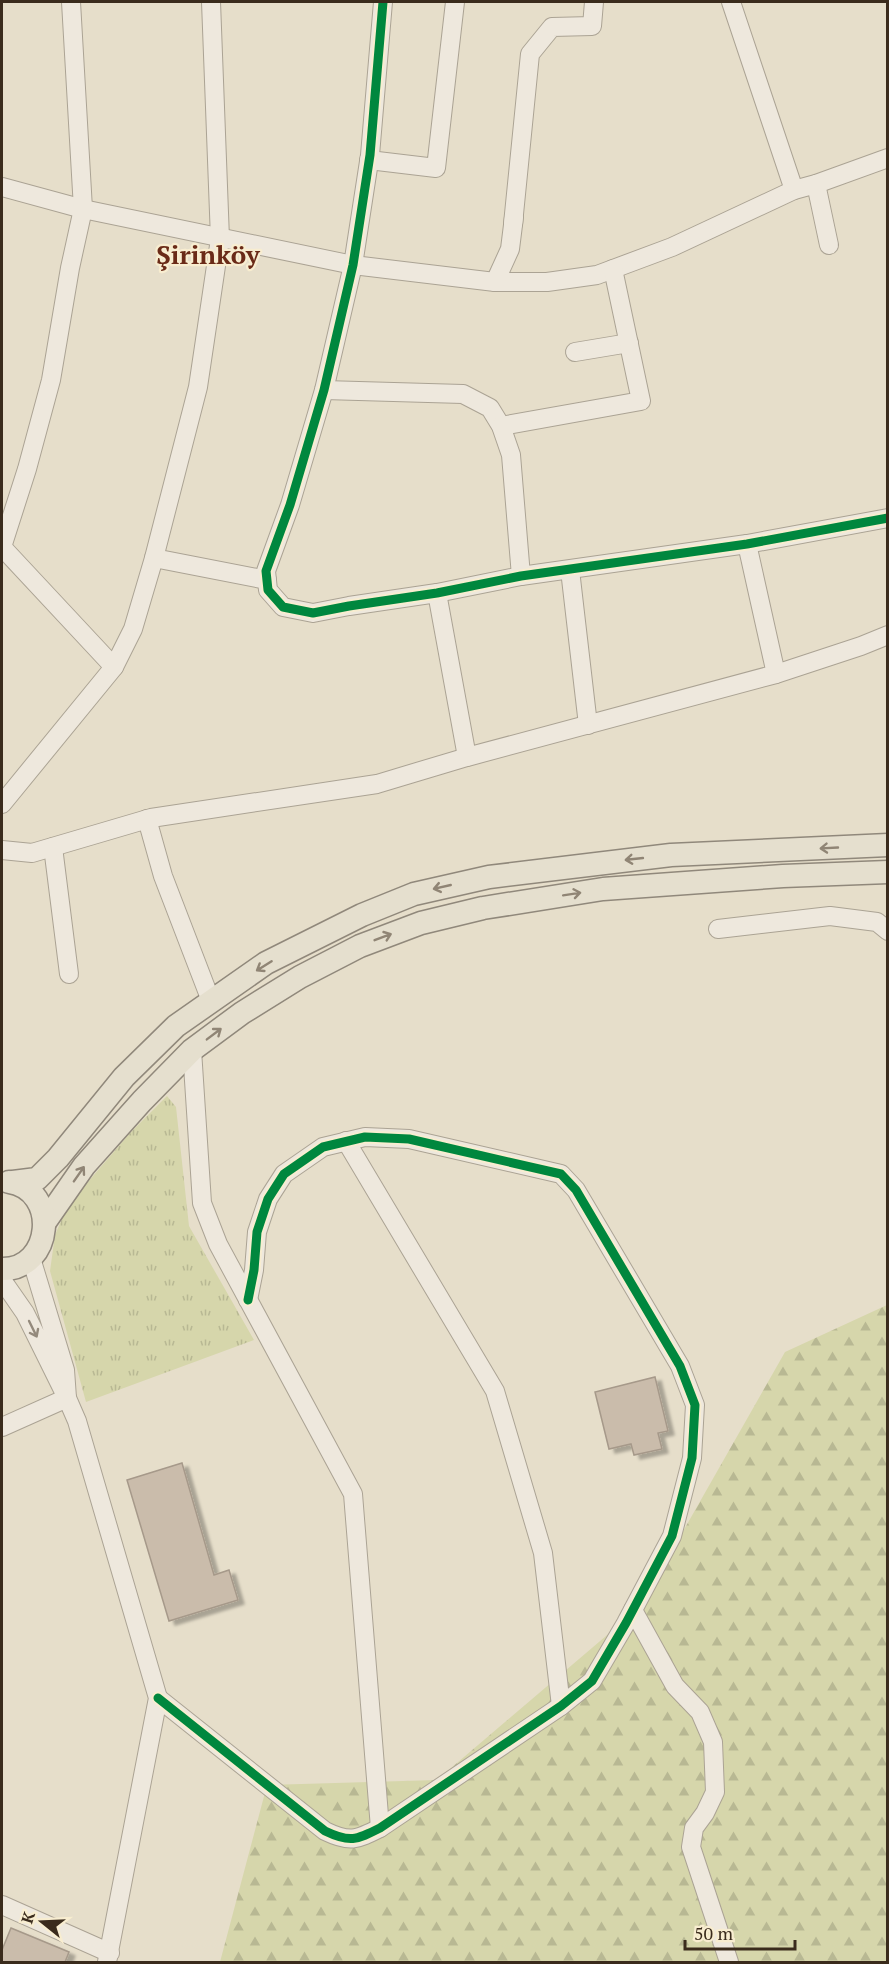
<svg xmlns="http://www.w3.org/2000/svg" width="889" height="1964" font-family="'PT Serif',serif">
<defs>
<pattern id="forest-firs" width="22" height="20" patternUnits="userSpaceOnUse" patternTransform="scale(1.5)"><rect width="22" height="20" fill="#d6d6ab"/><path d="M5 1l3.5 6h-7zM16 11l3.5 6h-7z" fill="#b8b893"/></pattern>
<pattern id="park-tufts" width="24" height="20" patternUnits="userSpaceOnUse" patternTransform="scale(1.5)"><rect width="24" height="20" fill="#d6d6ab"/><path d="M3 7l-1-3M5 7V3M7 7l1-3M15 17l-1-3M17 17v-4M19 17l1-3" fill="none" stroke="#b8b893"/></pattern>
<filter id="shadow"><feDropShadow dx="6" dy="4" stdDeviation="1.5" flood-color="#0004"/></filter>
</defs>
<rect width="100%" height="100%" fill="#e6deca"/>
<!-- forest -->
<path fill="url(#forest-firs)" d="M887 1305V1962H220L267 1785 437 1780 640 1607 785 1352Z"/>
<!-- park -->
<path fill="url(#park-tufts)" d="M167 1096 176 1107 189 1226 254 1340 86 1402 50 1271 55 1235 68 1205 130 1133Z"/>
<!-- building -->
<g fill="#cabcab" stroke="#a6998a" stroke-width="1.5" filter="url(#shadow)">
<path d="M655 1377 668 1431 658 1433 662 1449 634 1455 631 1444 609 1449 595 1392Z"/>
<path d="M182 1463 214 1575 229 1570 238 1600 169 1621 127 1480Z"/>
<path d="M11 1928 69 1952 65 1962H2V1950Z"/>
</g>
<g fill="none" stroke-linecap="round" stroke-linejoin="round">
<defs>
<g id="minor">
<path d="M383 2 370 155 353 265 324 390 290 505 266 571 268 590 283 607 313 613 349 606 437 593 521 576 747 544 888 518"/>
<path d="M731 2 794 190"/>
<path d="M369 160 436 168 455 2"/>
<path d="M816 184 829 245"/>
<path d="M2 187 83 209 353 265 495 282H547L597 275 672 247 794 190 816 184 888 158"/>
<path d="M513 224 530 54 552 27 592 26 594 2"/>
<path d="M495 282 510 249 514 217"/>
<path d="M575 352 629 343"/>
<path d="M324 390 463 394 490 408 501 426 511 455 521 576"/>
<path d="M501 426 641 401 613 269"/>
<path d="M747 544 776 674"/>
<path d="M2 547 27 469 51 380 70 268 83 209 71 2"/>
<path d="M2 547 114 667"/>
<path d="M154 558 267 580"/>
<path d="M570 570 588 725"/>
<path d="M437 593 467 757"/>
<path d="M2 804 114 667 133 629 154 558 198 387 220 239 211 2"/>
<path d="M147 819 163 876 211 1001"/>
<path d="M53 847 69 974"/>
<path d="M2 850 32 853 151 818 377 784 467 757 776 674 861 646 888 635"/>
<path d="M718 929 830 916 877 922 888 931"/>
<path d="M192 1050 202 1203 218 1244 353 1494 380 1828"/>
<path d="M346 1141 495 1391 543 1553 561 1706"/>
<path d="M2 1280 25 1313 67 1398 65 1370 31 1258"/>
<path d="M2 1427 67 1398 77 1421 158 1698 107 1962"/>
<path d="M633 1610 675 1686 700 1712 713 1742 715 1792 705 1813 694 1828 691 1847 729 1962"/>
<path d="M158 1698 325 1831C350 1843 356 1840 380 1828L561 1706 592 1681 626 1623 672 1536 692 1458 695 1405 680 1366 576 1190 561 1174 409 1139 365 1137 323 1147 284 1174 268 1199 257 1232 254 1270 248 1300"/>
<path d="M2 1905 110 1953"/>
</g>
<g id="major">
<path d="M13 1182 37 1179 58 1158 124 1077 176 1026 266 963 362 915 414 894 489 877 671 855 888 845"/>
<path d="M45 1222 84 1166 142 1101 192 1050 242 1013 300 977 360 946 421 923 483 908 603 889 783 876 888 872"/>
<path d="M2 1269C53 1270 60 1190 9 1182"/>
</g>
</defs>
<!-- minor casing -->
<use href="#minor" stroke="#aba394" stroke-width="20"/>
<!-- major casing -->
<use href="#major" stroke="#90887b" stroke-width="25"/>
<!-- minor -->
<use href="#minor" stroke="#eee8dd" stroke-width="18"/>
<!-- major -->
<use href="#major" stroke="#e5dfce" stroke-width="22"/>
<defs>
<g id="cycleway">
<path d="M383 2 370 155 353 265 324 390 290 505 266 571 268 590 283 607 313 613 349 606 437 593 521 576 747 544 888 518"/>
<path d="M158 1698 325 1831C350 1843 356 1840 380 1828L561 1706 592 1681 626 1623 672 1536 692 1458 695 1405 680 1366 576 1190 561 1174 409 1139 365 1137 323 1147 284 1174 268 1199 257 1232 254 1270 248 1300"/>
</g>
</defs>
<!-- cycleway casing -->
<use href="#cycleway" stroke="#f8edd0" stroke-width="13"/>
<!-- cycleway -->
<use href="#cycleway" stroke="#00873e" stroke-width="9"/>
</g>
<!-- one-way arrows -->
<defs><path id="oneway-shaft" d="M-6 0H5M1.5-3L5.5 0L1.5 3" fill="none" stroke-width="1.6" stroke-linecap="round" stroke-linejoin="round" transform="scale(1.5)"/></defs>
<g stroke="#908575">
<use href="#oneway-shaft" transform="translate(829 848) rotate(177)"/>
<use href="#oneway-shaft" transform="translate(634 859) rotate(174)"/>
<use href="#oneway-shaft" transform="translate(442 887) rotate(167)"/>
<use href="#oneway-shaft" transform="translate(572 894) rotate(-9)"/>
<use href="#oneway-shaft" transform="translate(383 937) rotate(-21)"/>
<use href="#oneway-shaft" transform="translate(264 966) rotate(148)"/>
<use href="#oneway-shaft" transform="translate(214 1034) rotate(-37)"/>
<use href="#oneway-shaft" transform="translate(79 1174) rotate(-55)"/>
</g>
<use stroke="#948a7c" href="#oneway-shaft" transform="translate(33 1329) rotate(64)"/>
<g text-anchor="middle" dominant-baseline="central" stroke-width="4.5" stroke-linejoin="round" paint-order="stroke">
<!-- district labels -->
<g font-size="26" font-weight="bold" fill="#6a2a17" stroke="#f8edd0">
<text x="208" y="254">Şirinköy</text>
</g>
</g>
<!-- border -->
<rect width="889" height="1964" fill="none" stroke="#3a2b1c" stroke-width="6"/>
<!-- north arrow -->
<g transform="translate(42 1922) rotate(288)" stroke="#f8edd0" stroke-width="4.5" paint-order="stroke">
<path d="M0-4.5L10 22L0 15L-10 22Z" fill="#3a2b1c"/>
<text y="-9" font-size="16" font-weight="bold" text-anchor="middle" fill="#3a2b1c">K</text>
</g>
<!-- scale -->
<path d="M685 1940v9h110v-9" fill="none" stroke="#3a2b1c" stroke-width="3"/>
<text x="694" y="1940" font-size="18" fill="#3a2b1c" stroke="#f8edd0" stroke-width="4.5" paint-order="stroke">50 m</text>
</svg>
